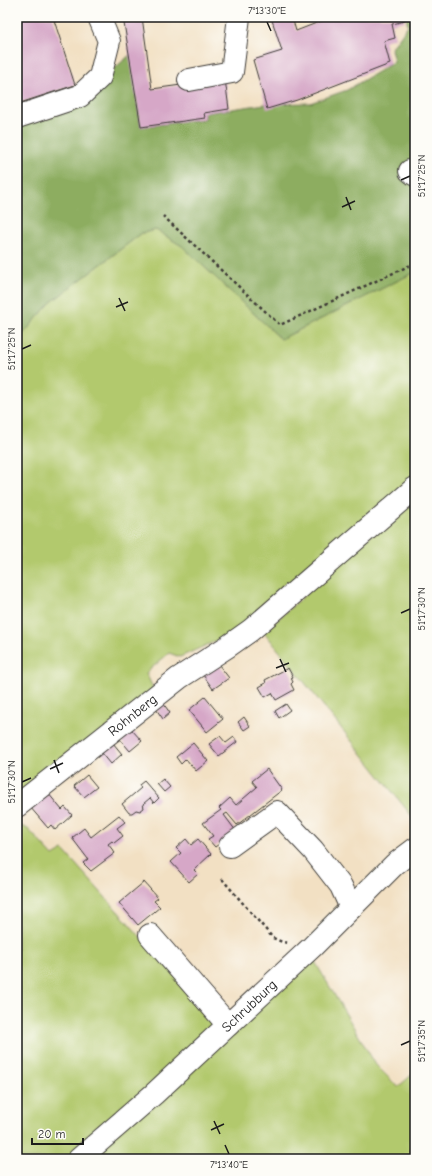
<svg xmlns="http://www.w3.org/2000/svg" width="432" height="1176" font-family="'Comic Neue',sans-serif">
<rect width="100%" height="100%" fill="#fdfcf7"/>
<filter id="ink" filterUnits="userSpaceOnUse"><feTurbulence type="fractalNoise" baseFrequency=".025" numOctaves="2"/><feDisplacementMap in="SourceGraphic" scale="8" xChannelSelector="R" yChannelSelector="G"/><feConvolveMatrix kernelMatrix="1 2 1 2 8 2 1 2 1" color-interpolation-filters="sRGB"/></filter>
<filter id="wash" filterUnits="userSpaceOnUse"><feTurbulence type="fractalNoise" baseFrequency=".012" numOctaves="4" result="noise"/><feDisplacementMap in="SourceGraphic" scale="16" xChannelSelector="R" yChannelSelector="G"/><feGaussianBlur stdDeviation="0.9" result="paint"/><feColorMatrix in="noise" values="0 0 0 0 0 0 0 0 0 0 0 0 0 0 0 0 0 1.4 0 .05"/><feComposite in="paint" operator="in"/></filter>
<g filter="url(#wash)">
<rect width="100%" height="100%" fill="#f2e0c3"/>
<!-- green -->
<g fill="#b2c96d" stroke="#677244">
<path d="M156 230 182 246 281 339 415 272V483L256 623 180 657 169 653 146 673 154 690 17 802V341L50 303 142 233Z"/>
<path d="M415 495V820L264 632Z"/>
<path d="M17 824 28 829 53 856 63 850 191 993 218 1025 70 1159H17Z"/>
<path d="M311 955 376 1065 398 1087 415 1072V1159H84Z"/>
</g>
<!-- forest -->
<path fill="#8dad60" stroke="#54643e" d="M406 17H415V272L281 339 182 246 156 230 142 233 50 303 17 341V118L81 97 131 54 141 127 205 119V113L265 104 310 103 347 90 394 62 391 49 408 25Z"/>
<g id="blocks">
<!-- building -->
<g fill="#d6a7c7">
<path d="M17 17H53L75 85 17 104Z"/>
<path d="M123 17H142L152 89 225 79 229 109 204 113 205 118 141 127Z"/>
<path d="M271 17H292L296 31 332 17H403L405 21 392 24 395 38 384 41 390 64 297 100 267 109 253 60 282 51Z"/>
<path d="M219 665 229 678 213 689 203 675Z"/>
<path d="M288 668 293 677 291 678 293 682 291 684 294 690 276 700 272 693 265 697 259 687 266 683 265 680Z"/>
<path d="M205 697 223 719 207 732 189 710Z"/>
<path d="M163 703 170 713 163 719 156 709Z"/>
<path d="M286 704 290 710 279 718 275 711Z"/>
<path d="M244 717 250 726 244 730 238 722Z"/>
<path d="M131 729 142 741 130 751 119 738Z"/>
<path d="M220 736 226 743 234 737 237 742 219 756 209 744Z"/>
<path d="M113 743 122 754 111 764 102 753Z"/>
<path d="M193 743 208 761 196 771 186 759 181 764 176 757Z"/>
<path d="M267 769 282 790 237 825 227 813 224 815 236 831 215 847 208 839 213 836 203 823 221 810 219 808 230 798 236 805 257 787 252 781Z"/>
<path d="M87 775 97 787 84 797 74 786Z"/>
<path d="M163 779 170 787 164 792 157 784Z"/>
<path d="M144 781 159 798 154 803 150 798 143 804 144 808 140 811 136 810 132 813H129L122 804 141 788 139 785Z"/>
<path d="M48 793 62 810 65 807 72 815 55 830 51 825 48 828 30 807Z"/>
<path d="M119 815 125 822 117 828 123 836 114 843 112 841 108 844 115 853 91 871 83 863 88 859 72 838 84 828 91 837Z"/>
<path d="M186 839 191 845 198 839 211 854 194 870 198 874 189 882 171 862 181 853 176 848Z"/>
<path d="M144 882 158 898 154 901 160 907 138 925 119 903Z"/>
</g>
</g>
</g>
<g filter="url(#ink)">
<use href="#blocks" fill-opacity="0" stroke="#3c3935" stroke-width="1"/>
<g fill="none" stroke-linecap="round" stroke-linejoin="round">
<defs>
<g id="minor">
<path d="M189 80 232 72 239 17"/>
<path d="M17 117 80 96 100 77 109 41 99 17"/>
<path d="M410 171 415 175"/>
<path id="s1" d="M17 806 179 678 227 647 251 630 415 488"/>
<path d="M230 846 277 812 313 850 341 886 351 908"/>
<path d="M150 935 228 1025"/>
<path id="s2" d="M79 1159 154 1094 312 947 395 864 415 849"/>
</g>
</defs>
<!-- minor casing -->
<use href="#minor" stroke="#3c3935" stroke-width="24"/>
<!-- path -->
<g stroke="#3c3935" stroke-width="2.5" stroke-dasharray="3 3" stroke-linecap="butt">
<path d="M163 216 280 325 415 263"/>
<path d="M222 879 273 938 282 942 288 943"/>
<path d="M411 1159 415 1146"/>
</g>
<!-- minor -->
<use href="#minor" stroke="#fff" stroke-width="22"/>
</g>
</g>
<!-- ticks -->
<path fill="none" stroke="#1c1c1c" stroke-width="1.5" d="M267 22 271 31M401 180 410 176M346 197 351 210M342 207 355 201M119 298 125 311M116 307 128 302M22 349 31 345M401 613 410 609M280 659 286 672M276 668 289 663M54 760 59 773M50 769 63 763M22 782 31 778M401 1045 410 1041M214 1121 220 1134M211 1130 224 1124M225 1145 229 1154"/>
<g text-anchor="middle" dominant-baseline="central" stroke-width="3" stroke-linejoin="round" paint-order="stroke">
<!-- street labels -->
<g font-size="14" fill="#1c1c1c" stroke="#fdfcf7">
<text stroke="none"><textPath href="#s1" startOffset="147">Rohnberg</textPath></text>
<text stroke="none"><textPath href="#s2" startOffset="229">Schrubburg</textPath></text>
</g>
</g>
<!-- margin -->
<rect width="432" height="1176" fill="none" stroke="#fdfcf7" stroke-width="44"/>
<!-- scale -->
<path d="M32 1138v6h51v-6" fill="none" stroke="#1c1c1c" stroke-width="2"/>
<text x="38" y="1138" font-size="12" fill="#1c1c1c" stroke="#fdfcf7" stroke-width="3" paint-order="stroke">20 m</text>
<rect x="22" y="22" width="388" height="1132" fill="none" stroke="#1c1c1c" stroke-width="1.5"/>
<g font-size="10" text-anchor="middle" fill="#1c1c1c">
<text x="267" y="14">7°13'30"E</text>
<text transform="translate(421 176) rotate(-90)" y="4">51°17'25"N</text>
<text transform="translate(11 349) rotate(-90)" y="4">51°17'25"N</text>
<text transform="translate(421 609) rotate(-90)" y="4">51°17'30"N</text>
<text transform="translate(11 782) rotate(-90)" y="4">51°17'30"N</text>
<text transform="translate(421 1041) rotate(-90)" y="4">51°17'35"N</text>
<text x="229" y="1168">7°13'40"E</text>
</g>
</svg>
